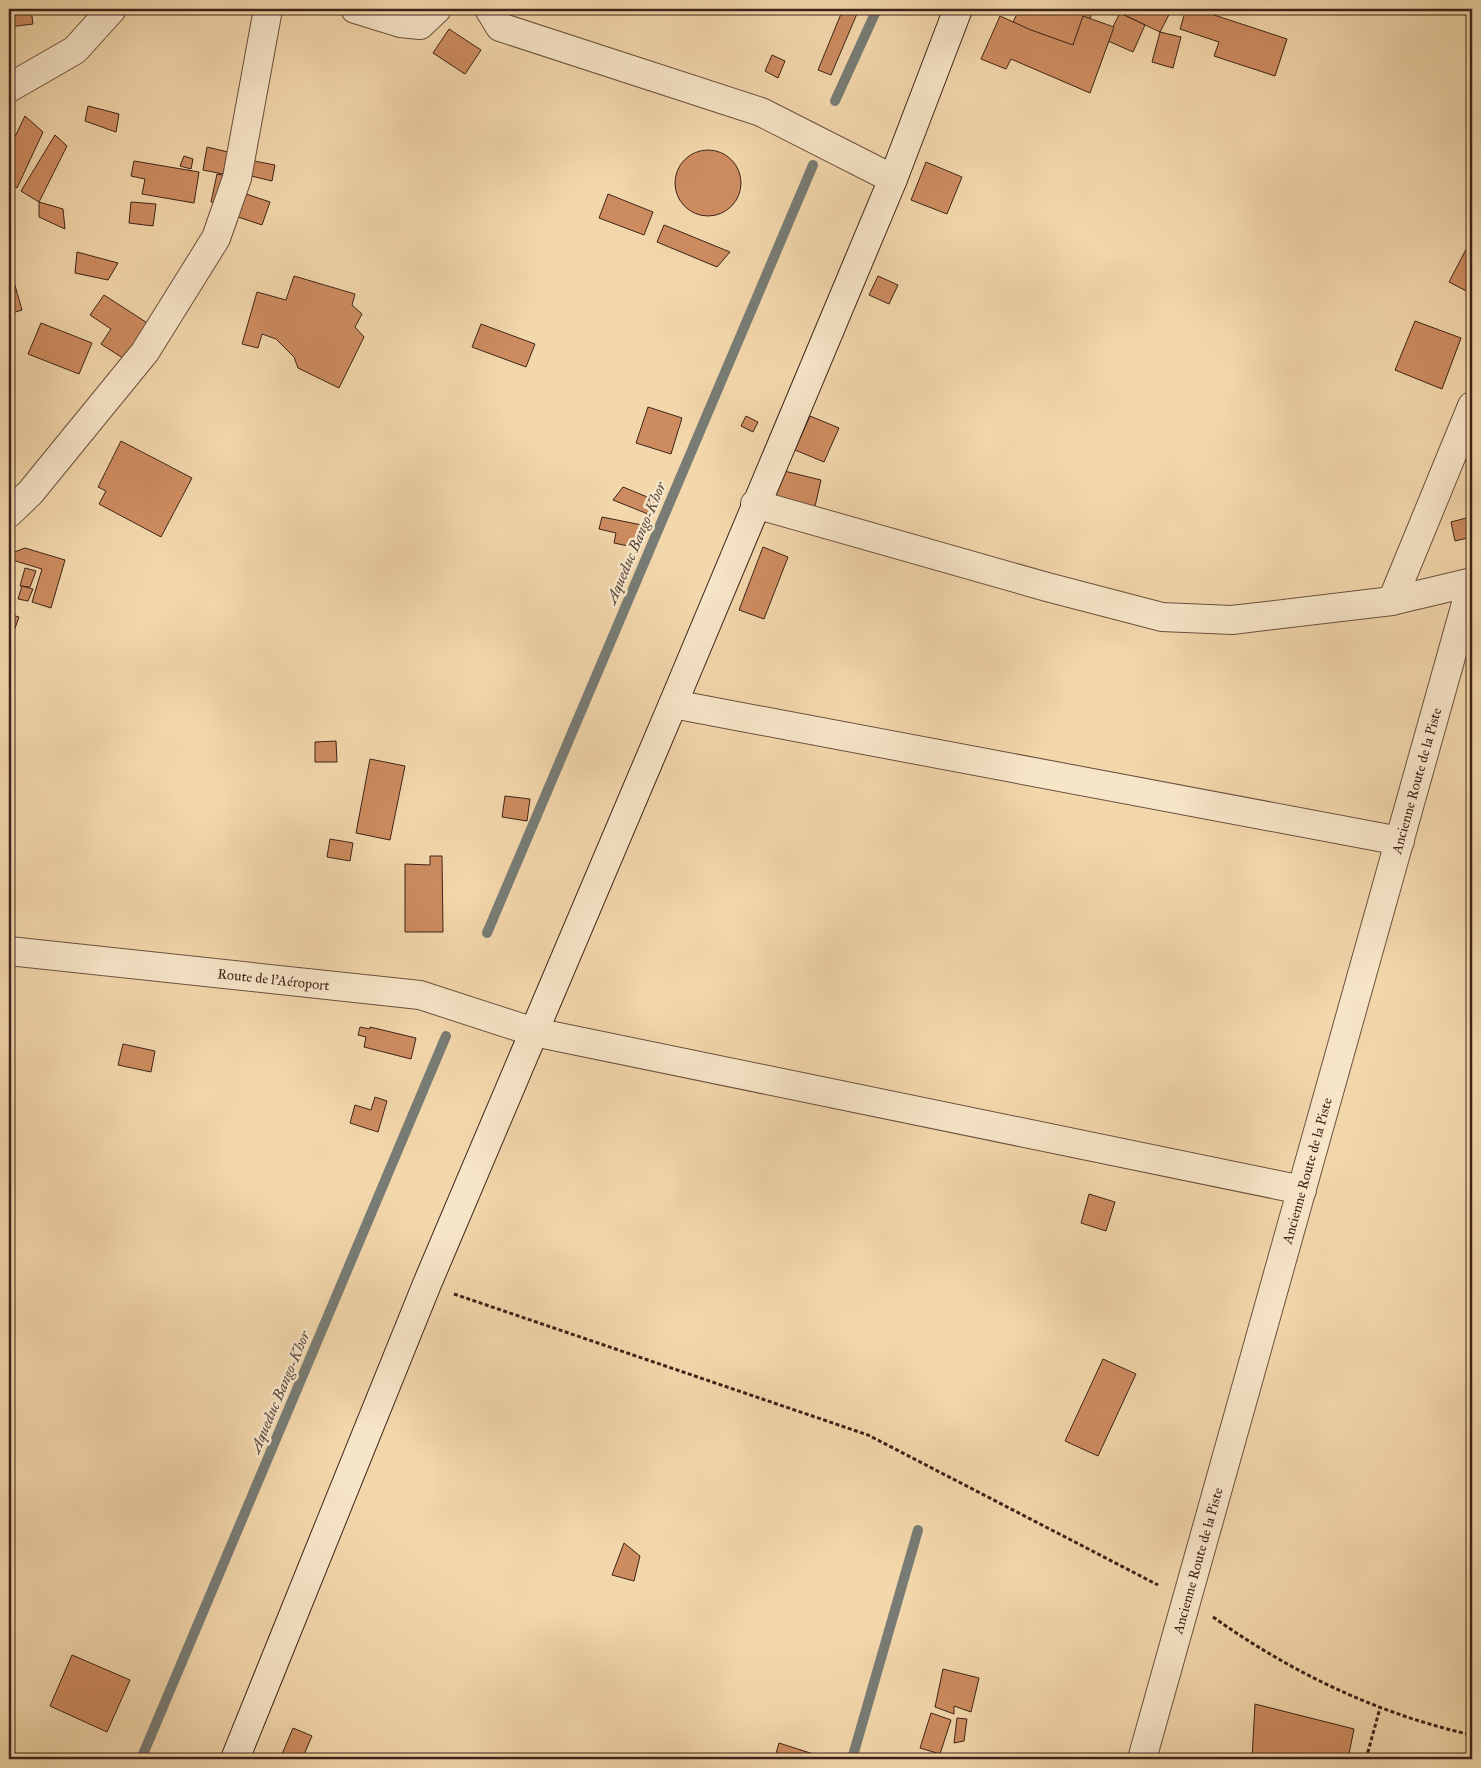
<svg xmlns="http://www.w3.org/2000/svg" width="1481" height="1768" font-family="'IM FELL Great Primer',serif">
<rect width="100%" height="100%" fill="#f2d7ab"/>
<filter id="stains"><feTurbulence type="fractalNoise" baseFrequency=".004" numOctaves="4"/><feColorMatrix values="0 0 0 0 .2 0 0 0 0 .09 0 0 0 0 .02 0 0 0 .5 -.17"/></filter>
<radialGradient id="worn" r=".72"><stop offset=".6" stop-color="#630" stop-opacity="0"/><stop offset="1" stop-color="#630" stop-opacity=".3"/></radialGradient>
<g fill="none" stroke-linecap="round" stroke-linejoin="round">
<!-- stream -->
<g stroke="#787c75" stroke-width="10">
<path d="M835 101 877 9"/>
<path d="M487 933 813 165"/>
<path d="M141 1759 446 1036"/>
<path d="M852 1759 918 1530"/>
</g>
</g>
<!-- building -->
<g fill="#cd8c60" stroke="#3e2319">
<path d="M9 9H31L33 24 9 27Z"/>
<path d="M843 9H859L831 75 818 70Z"/>
<path d="M1019 9H1094L1075 53 1011 27Z"/>
<path d="M1122 9H1172L1160 32 1120 13Z"/>
<path d="M1186 9H1196L1287 39 1275 76 1214 56 1219 42 1180 29Z"/>
<path d="M1120 13 1145 25 1133 52 1106 40Z"/>
<path d="M1000 16 1031 30 1073 45 1083 16 1114 27 1090 93 1011 59 1006 69 981 59Z"/>
<path d="M449 29 481 50 465 74 433 53Z"/>
<path d="M1160 32 1181 37 1173 68 1152 62Z"/>
<path d="M772 55 785 61 778 78 765 71Z"/>
<path d="M88 106 119 114 116 132 85 121Z"/>
<path d="M25 116 43 132 17 188 9 183V149Z"/>
<path d="M55 135 67 146 39 202 21 191Z"/>
<path d="M207 147 228 152 223 174 203 170Z"/>
<circle cx="708" cy="183" r="33"/>
<path d="M184 156 193 159 191 169 180 166Z"/>
<path d="M134 161 199 172 194 203 142 194 145 179 131 176Z"/>
<path d="M254 161 275 165 272 181 251 176Z"/>
<path d="M926 162 962 177 947 214 911 200Z"/>
<path d="M217 174 232 177 226 206 211 202Z"/>
<path d="M246 194 270 202 262 225 238 217Z"/>
<path d="M608 194 653 212 644 235 599 218Z"/>
<path d="M39 202 63 209 65 229 39 217Z"/>
<path d="M131 202 156 204 153 226 129 223Z"/>
<path d="M664 225 730 252 717 267 657 242Z"/>
<path d="M1472 238V294L1449 282Z"/>
<path d="M77 252 118 263 108 280 75 273Z"/>
<path d="M294 276 355 294 352 305 362 314 355 327 364 337 339 388 298 368 294 357 276 339 262 334 258 348 242 344 257 292 286 300Z"/>
<path d="M878 276 898 285 889 304 869 295Z"/>
<path d="M14 282 22 310 9 314V283Z"/>
<path d="M104 295 152 326 129 362 101 344 111 329 90 315Z"/>
<path d="M1415 321 1461 338 1442 389 1395 370Z"/>
<path d="M41 323 92 343 79 374 28 354Z"/>
<path d="M481 324 535 344 526 367 472 347Z"/>
<path d="M648 407 682 418 671 454 636 443Z"/>
<path d="M746 416 758 422 753 432 741 426Z"/>
<path d="M810 416 839 428 824 462 795 450Z"/>
<path d="M121 441 192 478 161 537 99 504 106 491 98 487Z"/>
<path d="M780 470 821 480 811 524 768 513Z"/>
<path d="M623 487 657 501 648 514 613 500Z"/>
<path d="M602 517 642 525 637 548 614 543 616 533 599 529Z"/>
<path d="M1470 517 1472 537 1455 541 1451 522Z"/>
<path d="M763 547 788 557 764 619 739 610Z"/>
<path d="M25 548 65 560 51 608 32 602 42 569 9 559V554Z"/>
<path d="M25 568 36 571 30 587 20 586Z"/>
<path d="M22 586 33 589 28 601 18 599Z"/>
<path d="M9 614 19 617 9 645Z"/>
<path d="M336 741 337 762H315V742Z"/>
<path d="M370 759 405 766 390 840 356 833Z"/>
<path d="M505 796 530 799 527 821 502 817Z"/>
<path d="M330 839 353 843 350 861 327 857Z"/>
<path d="M430 856H442L443 932H405V864L430 865Z"/>
<path d="M360 1027 370 1029V1027L416 1038 411 1059 364 1047 366 1037 358 1035Z"/>
<path d="M123 1044 155 1051 151 1072 118 1065Z"/>
<path d="M375 1097 387 1101 378 1132 350 1123 355 1105 371 1110Z"/>
<path d="M1089 1194 1115 1202 1106 1231 1081 1223Z"/>
<path d="M1103 1359 1136 1374 1098 1456 1065 1441Z"/>
<path d="M624 1543 640 1556 634 1581 612 1575Z"/>
<path d="M72 1655 130 1680 107 1732 50 1706Z"/>
<path d="M943 1669 979 1678 971 1712 954 1706V1714L935 1707Z"/>
<path d="M1255 1704 1354 1729 1348 1759H1252Z"/>
<path d="M931 1713 951 1720 940 1754 920 1748Z"/>
<path d="M957 1718 967 1719 964 1741 954 1743Z"/>
<path d="M293 1728 312 1736 302 1759H280Z"/>
<path d="M779 1743 829 1759H783L775 1757Z"/>
</g>
<g fill="none" stroke-linecap="round" stroke-linejoin="round">
<defs>
<g id="street">
<path d="M355 9 400 23 420 25 437 9"/>
<path d="M489 9 500 27 761 112 893 179"/>
<path d="M9 88 75 50 112 9"/>
<path d="M755 504 1047 587 1162 617 1232 620 1392 601 1472 582"/>
<path d="M9 513 30 493 145 352 216 238 237 178 268 9"/>
<path d="M1392 601 1472 406"/>
<path d="M673 704 1400 841"/>
<path id="s1" d="M9 951 420 995 534 1032 1302 1190"/>
<path id="s2" d="M1142 1759 1472 582"/>
</g>
<path id="secondary" d="M235 1759 427 1284 673 704 893 179 958 9"/>
</defs>
<!-- street casing -->
<use href="#street" stroke="#6b503e" stroke-width="30"/>
<!-- secondary casing -->
<use href="#secondary" stroke="#3e2319" stroke-width="30"/>
<!-- path -->
<g stroke="#3e2319" stroke-width="3" stroke-dasharray="4 2.5" stroke-linecap="butt">
<path d="M454 1294 868 1435 1158 1585"/>
<path d="M1213 1617C1292 1673 1378 1714 1472 1735"/>
<path d="M1366 1759 1380 1708"/>
</g>
<!-- street -->
<use href="#street" stroke="#f7e5c8" stroke-width="28"/>
<!-- secondary -->
<use href="#secondary" stroke="#f7e5c8" stroke-width="28"/>
</g>
<g text-anchor="middle" dominant-baseline="central" stroke-width="5" stroke-linejoin="round" paint-order="stroke">
<!-- street labels -->
<g font-size="14" fill="#3e2319" stroke="#f7e5c8">
<text stroke="none"><textPath href="#s2" startOffset="1016">Ancienne Route de la Piste</textPath></text>
<text stroke="none"><textPath href="#s1" startOffset="266">Route de l'Aéroport</textPath></text>
<text stroke="none"><textPath href="#s2" startOffset="611">Ancienne Route de la Piste</textPath></text>
<text stroke="none"><textPath href="#s2" startOffset="206">Ancienne Route de la Piste</textPath></text>
</g>
<!-- water labels -->
<g font-size="15" font-style="italic" fill="#564840" stroke="#f7e5c8">
<text transform="translate(636 543) rotate(-67)">Aqueduc Bango-Khor</text>
<text transform="translate(280 1392) rotate(-67)">Aqueduc Bango-Khor</text>
</g>
</g>
<!-- margin -->
<rect width="1481" height="1768" fill="none" stroke="#f2d7ab" stroke-width="30"/>
<rect x="10" y="10" width="1461" height="1748" fill="none" stroke="#3e2319" stroke-width="2.5"/>
<rect x="15" y="15" width="1451" height="1738" fill="none" stroke="#3e2319"/>
<rect width="100%" height="100%" filter="url(#stains)"/>
<rect width="100%" height="100%" fill="url(#worn)"/>
</svg>
